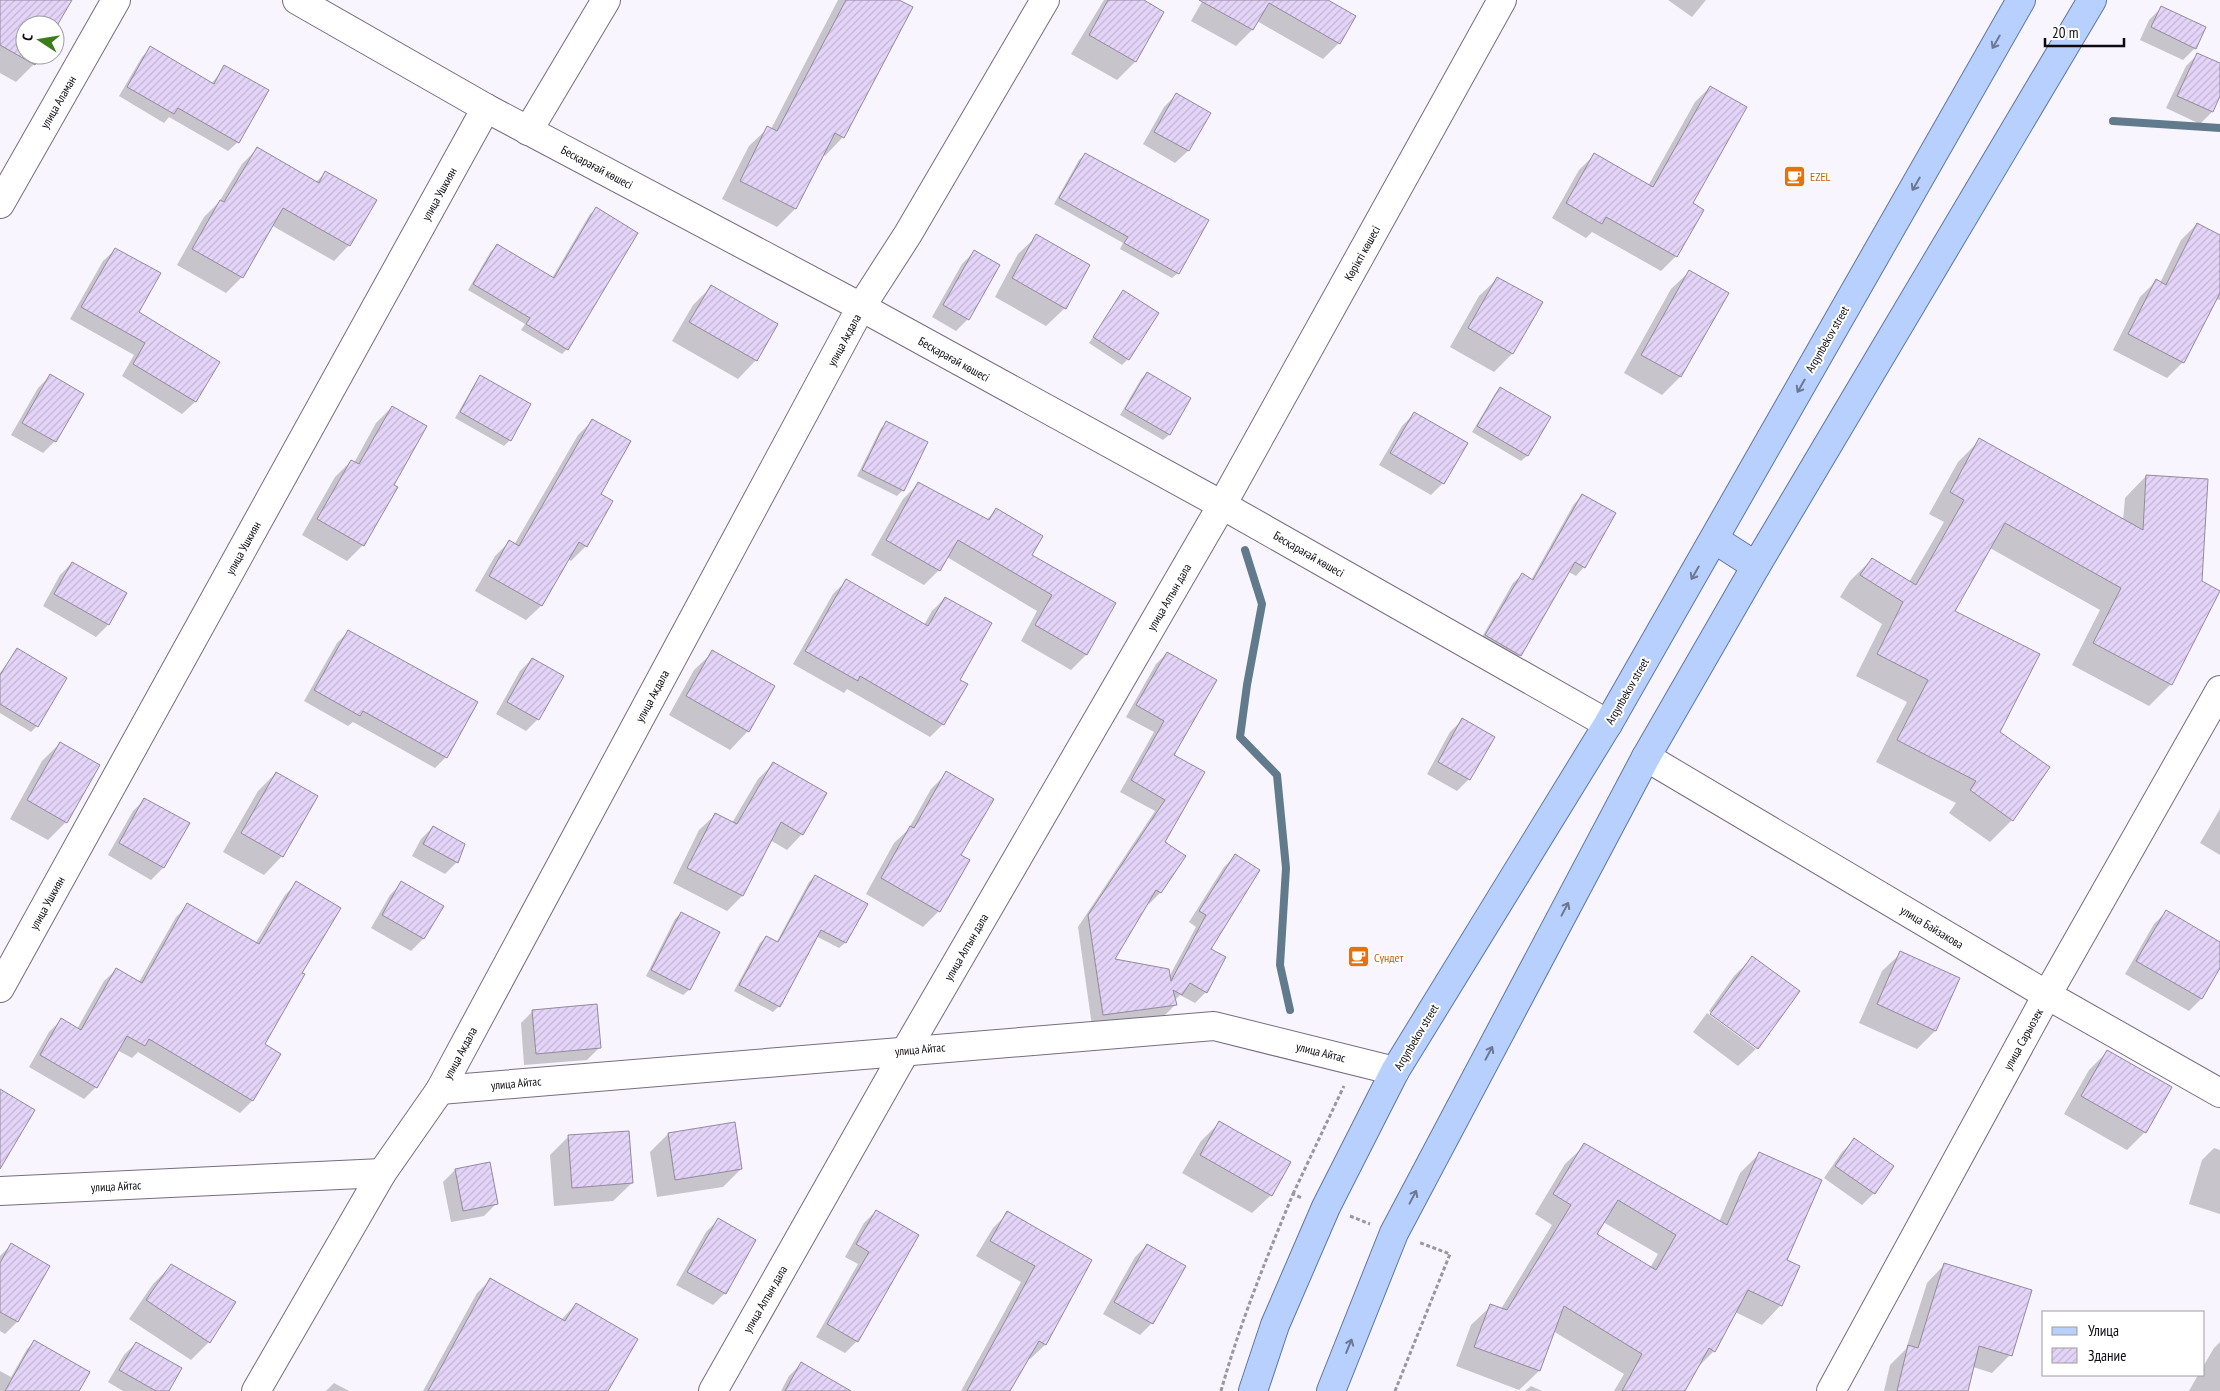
<svg xmlns="http://www.w3.org/2000/svg" width="2220" height="1391" font-family="'PT Sans Narrow',sans-serif">
<defs>
<pattern id="building-hatch" width="6" height="6" patternUnits="userSpaceOnUse" patternTransform="scale(1.25)"><rect width="6" height="6" fill="#e4d4f8"/><path d="M-1 1l2-2M0 6l6-6M5 7l2-2" fill="none" stroke="#c2b5d4"/></pattern>
</defs>
<rect width="100%" height="100%" fill="#f9f5fe"/>
<!-- shadow -->
<g fill="#0003" fill-rule="evenodd">
<path d="M0 0H70L55 27V25H25V55H39L34 64 16 82 0 73Z"/>
<path d="M838 0H896L843 137 825 156 822 154 795 209 777 227 722 199 749 146 768 128 771 129Z"/>
<path d="M1104 0H1141L1163 12 1135 62 1117 80 1071 54Z"/>
<path d="M1203 0H1326L1339 43 1323 59 1257 21 1252 30 1236 46 1191 21Z"/>
<path d="M1668 0H1706L1692 17Z"/>
<path d="M2161 8 2195 48 2183 60 2140 40 2149 20Z"/>
<path d="M151 48 211 84 225 67 238 142 228 151 169 117 164 123 119 96 142 57Z"/>
<path d="M2198 54 2220 64V93L2212 112 2200 124 2166 108 2186 66Z"/>
<path d="M1710 87 1691 204 1676 256 1661 271 1592 232 1586 238 1552 218 1579 170 1594 155 1648 186 1695 102Z"/>
<path d="M1176 95 1209 113 1188 151 1175 163 1143 144 1164 107Z"/>
<path d="M258 148 316 182 326 172 349 245 334 261 271 225 242 277 226 293 177 265 204 217 219 202 242 164Z"/>
<path d="M1085 154 1178 273 1172 278 1120 249 1123 243 1054 204 1079 160Z"/>
<path d="M596 209 567 349 562 354 521 330 525 324 468 290 491 251 497 246 552 278 590 214Z"/>
<path d="M2197 224 2220 236V300L2216 299 2183 362 2167 378 2113 350 2140 297 2156 281 2160 283 2181 240Z"/>
<path d="M1037 236 1065 308 1046 326 995 297 1018 254Z"/>
<path d="M116 249 137 313 218 363 195 402 182 414 122 376 134 355 70 319 103 261Z"/>
<path d="M974 252 998 265 968 319 956 331 932 317 962 264Z"/>
<path d="M1690 271 1728 293 1680 377 1662 395 1624 373 1671 289Z"/>
<path d="M1498 278 1512 354 1494 372 1450 347 1479 296Z"/>
<path d="M711 287 756 360 738 379 672 341 693 305Z"/>
<path d="M1124 292 1128 359 1122 365 1089 343Z"/>
<path d="M1147 373 1190 399 1169 435 1163 440 1120 415 1141 379Z"/>
<path d="M50 376 55 441 43 453 11 435 38 388Z"/>
<path d="M480 377 510 440 504 446 455 418 475 383Z"/>
<path d="M1500 388 1549 418 1527 456 1521 461 1472 432 1495 394Z"/>
<path d="M392 407 393 485 363 545 347 561 302 535 335 477 351 461 354 463 376 423Z"/>
<path d="M1414 414 1443 483 1431 495 1379 465 1402 426Z"/>
<path d="M593 420 599 495 586 546 571 561 568 559 541 606 526 620 475 591 495 556 509 542 514 545 578 435Z"/>
<path d="M887 423 903 490 897 496 857 476 881 428Z"/>
<path d="M1980 440 2123 521 2125 498 2146 476 2171 684 2149 706 2072 665 2100 610 1990 548 1953 612 1999 732 2049 767 2012 820 1990 842 1949 813 1956 803 1876 762 1907 702 1856 676 1882 624 1840 597 1850 581 1872 559 1909 582 1944 522 1929 514 1958 462Z"/>
<path d="M918 484 986 520 996 510 1030 555 1114 604 1086 655 1071 670 1021 641 1037 611 947 557 939 570 924 585 871 555 903 499Z"/>
<path d="M1583 495 1584 567 1576 576 1569 572 1520 655 1512 664 1478 644 1513 583 1522 575 1531 580 1574 504Z"/>
<path d="M72 563 126 594 108 625 96 637 43 606 60 575Z"/>
<path d="M846 581 924 625 932 611 945 598 943 724 930 737 847 689 844 693 793 664 833 594Z"/>
<path d="M348 632 446 757 435 768 353 722 348 726 304 701 337 643Z"/>
<path d="M17 649 37 726 31 732 0 713V673Z"/>
<path d="M713 652 748 731 730 750 669 715 694 670Z"/>
<path d="M1167 653 1173 755 1160 893 1149 904 1147 902 1113 960 1169 977 1196 927 1189 922 1224 867 1235 856 1209 949 1206 992 1195 1003 1180 995 1174 1001 1175 1005 1164 1016 1092 1026 1078 927 1155 811 1120 792 1154 732 1126 717 1156 664Z"/>
<path d="M532 659 562 676 538 719 526 731 496 714 520 671Z"/>
<path d="M1462 720 1469 779 1457 791 1427 774 1450 732Z"/>
<path d="M60 743 66 822 48 840 10 819 42 761Z"/>
<path d="M773 764 802 834 787 850 770 840 742 896 727 911 673 883 699 830 715 815 732 823 758 779Z"/>
<path d="M276 773 316 796 282 856 264 875 223 852 258 791Z"/>
<path d="M947 773 960 856 939 911 923 927 866 894 894 843 908 830 931 789Z"/>
<path d="M145 799 188 824 163 868 151 880 108 855 133 811Z"/>
<path d="M2220 809V855L2200 843Z"/>
<path d="M433 827 457 862 445 874 412 856 421 839Z"/>
<path d="M815 876 845 943 839 948 816 936 779 1006 773 1012 734 991 760 943 766 937 776 943 809 882Z"/>
<path d="M297 883 300 974 264 1045 279 1054 252 1101 240 1113 138 1052 132 1058 117 1050 96 1087 84 1099 29 1067 49 1032 61 1020 77 1029 104 981 117 969 139 982 176 917 188 905 255 944 285 895Z"/>
<path d="M402 883 442 906 423 939 411 951 371 928 390 895Z"/>
<path d="M2166 912 2220 943V965L2201 999 2189 1011 2125 974 2154 924Z"/>
<path d="M681 913 718 932 689 990 683 995 646 976 675 919Z"/>
<path d="M1901 953 1958 979 1935 1031 1917 1049 1859 1023 1882 971Z"/>
<path d="M1752 958 1757 1048 1738 1066 1693 1032 1707 1013 1756 1049V1045L1709 1011 1734 976Z"/>
<path d="M533 1011 599 1048 587 1060 524 1065 521 1023Z"/>
<path d="M2107 1052 2145 1132 2127 1150 2064 1114 2089 1070Z"/>
<path d="M1219 1123 1271 1195 1252 1213 1182 1173 1201 1141Z"/>
<path d="M668 1134 741 1169 723 1187 657 1197 650 1152Z"/>
<path d="M569 1136 632 1183 613 1201 554 1206 550 1155Z"/>
<path d="M1854 1140 1874 1193 1862 1205 1824 1178 1842 1152Z"/>
<path d="M1585 1145 1719 1222 1740 1173 1759 1154 1785 1261 1781 1305 1762 1325 1735 1312 1714 1351 1696 1369 1684 1391H1614L1624 1374 1553 1331 1539 1371 1519 1390 1456 1366 1471 1325 1491 1306 1501 1309 1552 1225 1535 1214 1565 1164ZM1603 1222 1658 1254 1650 1268 1595 1235Z"/>
<path d="M2214 1148 2220 1150V1214L2189 1204 2202 1160Z"/>
<path d="M455 1170 496 1204 484 1216 451 1222 443 1182Z"/>
<path d="M876 1211 857 1341 845 1353 816 1337 858 1264 845 1257 864 1223Z"/>
<path d="M1008 1213 1091 1260 1045 1345 1030 1359 1027 1358 1008 1391H961L1021 1282 976 1256 993 1228Z"/>
<path d="M718 1220 755 1240 725 1293 713 1305 676 1285 706 1232Z"/>
<path d="M11 1245 49 1266 17 1322 5 1334 0 1331V1256Z"/>
<path d="M1147 1245 1152 1323 1140 1335 1103 1314 1135 1257Z"/>
<path d="M1945 1264 2010 1355 1992 1373 1973 1367 1967 1391H1884L1890 1365 1906 1349 1927 1283Z"/>
<path d="M171 1266 234 1302 209 1342 191 1360 129 1319 153 1284Z"/>
<path d="M490 1280 561 1320 576 1304 606 1391H423L477 1293Z"/>
<path d="M34 1342 77 1391H0V1371L11 1377 27 1349Z"/>
<path d="M2220 1342V1391H2189L2198 1375H2204V1365L2214 1348Z"/>
<path d="M136 1343 167 1391H123L108 1382 124 1355Z"/>
<path d="M801 1364 822 1391H781L789 1376Z"/>
<path d="M334 1383 349 1391H326Z"/>
<path d="M1531 1386 1542 1391H1525Z"/>
</g>
<g fill="none" stroke-linecap="round" stroke-linejoin="round">
<!-- stream -->
<g stroke="#627b8c" stroke-width="8">
<path d="M2113 121 2220 128"/>
<path d="M1245 550 1262 604 1247 685 1240 737 1277 775 1286 868 1280 965 1290 1010"/>
</g>
</g>
<!-- building -->
<g fill="url(#building-hatch)" stroke="#938a9e" fill-rule="evenodd">
<path d="M0 0H72L55 29V25H25V55H40L35 65 0 45Z"/>
<path d="M846 0H899L913 7 844 138 835 133 796 209 740 181 767 126 777 131Z"/>
<path d="M1108 0H1144L1164 12 1136 62 1089 35Z"/>
<path d="M1199 0H1328L1356 16 1340 44 1269 3 1253 30Z"/>
<path d="M2161 6 2206 27 2196 49 2151 27Z"/>
<path d="M150 46 214 84 224 65 269 90 239 143 178 108 174 114 127 87Z"/>
<path d="M2197 53 2220 63V96L2213 112 2177 96Z"/>
<path d="M1710 86 1747 107 1693 203 1704 210 1677 257 1606 217 1602 224 1566 203 1594 153 1653 187Z"/>
<path d="M1176 93 1211 113 1189 151 1154 132Z"/>
<path d="M257 147 319 183 325 171 377 200 350 246 283 208 243 278 192 249 220 200 224 202Z"/>
<path d="M1085 153 1209 220 1179 274 1124 243 1128 237 1059 198Z"/>
<path d="M596 207 638 233 568 350 526 324 530 318 473 284 497 244 554 278Z"/>
<path d="M2197 223 2220 235V293L2184 363 2128 334 2156 279 2166 285Z"/>
<path d="M1036 234 1090 265 1066 309 1012 278Z"/>
<path d="M115 248 161 273 139 312 220 362 196 402 133 364 145 343 81 307Z"/>
<path d="M974 250 1000 265 969 320 943 305Z"/>
<path d="M1689 270 1729 293 1681 377 1641 355Z"/>
<path d="M1497 277 1543 302 1513 354 1468 328Z"/>
<path d="M711 285 778 324 757 361 689 322Z"/>
<path d="M1123 290 1159 313 1129 360 1093 337Z"/>
<path d="M1147 372 1191 398 1170 435 1125 409Z"/>
<path d="M50 374 84 394 56 442 22 423Z"/>
<path d="M480 375 531 404 511 441 460 412Z"/>
<path d="M1500 387 1551 417 1528 456 1477 426Z"/>
<path d="M392 406 427 426 394 485 398 487 364 546 317 519 351 460 359 464Z"/>
<path d="M1414 412 1468 443 1444 484 1390 453Z"/>
<path d="M592 419 631 441 601 494 613 501 587 547 579 542 542 606 489 576 509 540 519 546Z"/>
<path d="M886 421 928 442 904 491 862 470Z"/>
<path d="M1979 438 2143 530 2146 475 2208 479 2202 581 2220 591 2172 685 2093 643 2121 588 2005 523 1955 611 2040 654 2000 732 2050 767 2013 821 1970 790 1976 781 1897 740 1928 680 1877 654 1903 602 1860 575 1872 558 1916 585 1964 500 1950 492Z"/>
<path d="M918 482 989 520 996 508 1043 536 1032 555 1116 603 1087 655 1035 625 1052 595 958 540 940 571 886 540Z"/>
<path d="M1582 494 1616 513 1585 568 1575 562 1521 656 1485 635 1522 573 1533 580Z"/>
<path d="M72 562 127 593 109 625 54 594Z"/>
<path d="M846 579 928 626 945 597 992 623 960 680 968 684 944 725 860 676 858 681 805 651Z"/>
<path d="M348 630 478 702 447 758 363 711 360 716 314 690Z"/>
<path d="M17 648 67 678 38 727 0 704V675Z"/>
<path d="M712 650 775 686 749 732 686 696Z"/>
<path d="M1167 652 1217 680 1174 755 1205 772 1165 842 1186 856 1161 893 1156 890 1115 959 1169 969 1171 981 1206 915 1199 911 1235 854 1260 870 1211 949 1226 957 1207 993 1190 983 1182 995 1173 990 1177 1005 1103 1015 1088 915 1165 800 1131 780 1164 721 1136 705Z"/>
<path d="M532 658 564 676 539 720 507 702Z"/>
<path d="M1462 718 1495 737 1470 780 1438 762Z"/>
<path d="M60 742 100 765 67 823 27 800Z"/>
<path d="M773 762 827 793 803 835 781 822 743 896 687 868 715 813 737 824Z"/>
<path d="M946 771 994 799 961 855 970 860 940 912 881 878 910 826 914 828Z"/>
<path d="M276 772 318 796 283 857 241 833Z"/>
<path d="M144 798 190 823 164 868 119 843Z"/>
<path d="M433 826 465 844 458 863 423 844Z"/>
<path d="M815 875 868 904 846 943 821 930 780 1007 739 985 766 936 778 942Z"/>
<path d="M296 881 341 908 302 973 305 974 265 1044 281 1054 253 1101 149 1039 145 1046 127 1036 97 1088 40 1055 61 1018 81 1030 116 968 142 983 187 903 259 944Z"/>
<path d="M401 881 444 906 424 939 382 915Z"/>
<path d="M2166 910 2220 942V968L2202 999 2136 961Z"/>
<path d="M681 912 720 932 690 990 651 970Z"/>
<path d="M1900 951 1960 978 1936 1031 1877 1004Z"/>
<path d="M1752 956 1800 991 1758 1049 1710 1014Z"/>
<path d="M597 1004 601 1048 536 1054 532 1010Z"/>
<path d="M2107 1050 2172 1087 2146 1133 2081 1096Z"/>
<path d="M0 1089 35 1110 0 1169Z"/>
<path d="M1219 1121 1291 1162 1272 1196 1200 1155Z"/>
<path d="M735 1122 742 1169 675 1180 668 1133Z"/>
<path d="M629 1131 633 1183 572 1188 568 1135Z"/>
<path d="M1854 1138 1894 1166 1875 1194 1835 1166Z"/>
<path d="M1584 1143 1727 1225 1759 1152 1822 1180 1787 1260 1800 1266 1782 1306 1748 1290 1715 1352 1709 1348 1685 1391H1622L1642 1354 1564 1306 1540 1371 1474 1347 1490 1304 1507 1310 1571 1205 1553 1194ZM1618 1200 1676 1235 1656 1270 1597 1234Z"/>
<path d="M490 1162 498 1204 463 1211 455 1169Z"/>
<path d="M876 1210 919 1235 858 1342 827 1324 869 1252 856 1244Z"/>
<path d="M1007 1211 1092 1260 1046 1345 1039 1341 1010 1391H967L1035 1266 990 1241Z"/>
<path d="M718 1218 756 1240 726 1294 687 1272Z"/>
<path d="M11 1243 50 1266 18 1322 0 1312V1263Z"/>
<path d="M1147 1244 1186 1266 1153 1324 1114 1302Z"/>
<path d="M1944 1263 2032 1290 2012 1356 1979 1346 1968 1391H1897L1908 1345 1918 1348Z"/>
<path d="M171 1264 236 1302 210 1343 146 1300Z"/>
<path d="M490 1278 565 1321 576 1303 638 1339 608 1391H428Z"/>
<path d="M34 1340 90 1372 79 1391H5Z"/>
<path d="M136 1342 182 1368 169 1391H156L119 1370Z"/>
<path d="M801 1362 851 1391H785Z"/>
</g>
<g fill="none" stroke-linecap="round" stroke-linejoin="round">
<defs>
<g id="minor">
<path d="M297 0 486 108 861 307 1222 505 1608 724"/>
<path d="M528 131 606 0"/>
<path d="M0 204 116 0"/>
<path d="M1646 757 2047 995 2220 1093"/>
<path d="M0 988 486 108"/>
<path d="M440 1090 1214 1026 1395 1071"/>
<path d="M0 1191 382 1173"/>
<path d="M256 1391 382 1173 440 1090 861 307 908 234 1045 0"/>
<path d="M713 1391 906 1050 1222 505 1502 0"/>
<path d="M1831 1391 2047 995 2220 690"/>
</g>
<g id="major">
<path d="M1714 539 1756 566"/>
<path d="M1253 1391 1275 1325 1326 1207 1395 1071 1608 724 2021 0"/>
<path d="M1331 1391 1394 1233 1646 757 1756 566 2092 0"/>
</g>
</defs>
<!-- minor casing -->
<use href="#minor" stroke="#766d81" stroke-width="30"/>
<!-- major casing -->
<use href="#major" stroke="#5d76a9" stroke-width="30"/>
<!-- path -->
<g stroke="#9b97a0" stroke-width="3" stroke-dasharray="4 2.5" stroke-linecap="butt">
<path d="M1293 1194 1344 1086"/>
<path d="M1350 1216 1370 1224"/>
<path d="M1221 1391C1240 1323 1266 1259 1293 1194L1302 1198"/>
<path d="M1395 1391 1450 1254 1418 1242"/>
</g>
<!-- minor -->
<use href="#minor" stroke="#fff" stroke-width="28"/>
<!-- major -->
<use href="#major" stroke="#b8d0fd" stroke-width="28"/>
</g>
<!-- one-way arrows -->
<defs><path id="oneway-shaft" d="M-6 0H5M1.5-3L5.5 0L1.5 3" fill="none" stroke-width="1.6" stroke-linecap="round" stroke-linejoin="round" transform="scale(1.25)"/></defs>
<g stroke="#6b7793">
<use href="#oneway-shaft" transform="translate(1996 42) rotate(120)"/>
<use href="#oneway-shaft" transform="translate(1916 184) rotate(120)"/>
<use href="#oneway-shaft" transform="translate(1801 386) rotate(120)"/>
<use href="#oneway-shaft" transform="translate(1695 573) rotate(120)"/>
<use href="#oneway-shaft" transform="translate(1565 909) rotate(-62)"/>
<use href="#oneway-shaft" transform="translate(1489 1053) rotate(-62)"/>
<use href="#oneway-shaft" transform="translate(1413 1197) rotate(-62)"/>
<use href="#oneway-shaft" transform="translate(1349 1346) rotate(-68)"/>
</g>
<!-- icons -->
<defs>
<symbol id="cafe-square" viewBox="-11 -11 22 22"><rect x="-9" y="-9" width="18" height="18" rx="4" fill="#e8710a" stroke="#fff"/><path d="M-5.5-4.5H6V0H3Q3 3.5 0 3.5H-2.5Q-5.5 3.5-5.5 0ZM3-3.2v2h1.7v-2ZM-6 4.5H4V6H-6Z" fill="#fff"/></symbol>
</defs>
<g fill-rule="evenodd">
<use href="#cafe-square" x="1782" y="164" width="25" height="25"/>
<use href="#cafe-square" x="1346" y="944" width="25" height="25"/>
</g>
<g text-anchor="middle" dominant-baseline="central" stroke-width="4" stroke-linejoin="round" paint-order="stroke">
<!-- street labels -->
<g font-size="12" fill="#0d0a11" stroke="#fff">
<text transform="translate(58 102) rotate(-60)">улица Аламан</text>
<text transform="translate(597 167) rotate(28)">Бесқарағай көшесі</text>
<text transform="translate(439 194) rotate(-61)">улица Ушкиян</text>
<text transform="translate(1362 253) rotate(-61)">Көрікті көшесі</text>
<text transform="translate(1827 339) rotate(-60)">Arqynbekov street</text>
<text transform="translate(844 340) rotate(-62)">улица Акдала</text>
<text transform="translate(954 359) rotate(29)">Бесқарағай көшесі</text>
<text transform="translate(243 548) rotate(-61)">улица Ушкиян</text>
<text transform="translate(1309 554) rotate(30)">Бесқарағай көшесі</text>
<text transform="translate(1169 597) rotate(-60)">улица Алтын дала</text>
<text transform="translate(1627 691) rotate(-60)">Arqynbekov street</text>
<text transform="translate(652 696) rotate(-62)">улица Акдала</text>
<text transform="translate(47 903) rotate(-61)">улица Ушкиян</text>
<text transform="translate(1932 927) rotate(31)">улица Байзакова</text>
<text transform="translate(966 947) rotate(-60)">улица Алтын дала</text>
<text transform="translate(1416 1037) rotate(-59)">Arqynbekov street</text>
<text transform="translate(2023 1039) rotate(-61)">улица Сарыозек</text>
<text transform="translate(920 1049) rotate(-5)">улица Айтас</text>
<text transform="translate(1321 1052) rotate(14)">улица Айтас</text>
<text transform="translate(460 1053) rotate(-62)">улица Акдала</text>
<text transform="translate(516 1083) rotate(-5)">улица Айтас</text>
<text transform="translate(116 1186) rotate(-3)">улица Айтас</text>
<text transform="translate(765 1299) rotate(-60)">улица Алтын дала</text>
</g>
<!-- food labels -->
<g font-size="12" fill="#c56008" stroke="#fff" text-anchor="start">
<text x="1810" y="176">EZEL</text>
<text x="1374" y="957">Сүндет</text>
</g>
</g>
<!-- legend -->
<rect x="2042" y="1311" width="162" height="65" fill="#ffffff" stroke="#9e9da0"/>
<rect x="2052" y="1327" width="25" height="8" fill="#b8d0fd" stroke="#9e9da0"/>
<text x="2088" y="1336" font-size="15" fill="#0d0a11">Улица</text>
<rect x="2052" y="1348" width="25" height="15" fill="url(#building-hatch)" stroke="#9e9da0"/>
<text x="2088" y="1361" font-size="15" fill="#0d0a11">Здание</text>
<!-- north arrow -->
<g transform="translate(40 40) rotate(282)"><circle r="24" fill="#ffffff" stroke="#9e9da0"/>
<path d="M0-4L9 19L0 12L-9 19Z" fill="#3d7c1b"/>
<text y="-8" font-size="14" font-weight="bold" text-anchor="middle" fill="#0d0a11">С</text>
</g>
<!-- scale -->
<path d="M2045 38v8h79v-8" fill="none" stroke="#0d0a11" stroke-width="2.5"/>
<text x="2052" y="38" font-size="15" fill="#0d0a11" stroke="#ffffff" stroke-width="4" paint-order="stroke">20 m</text>
</svg>
